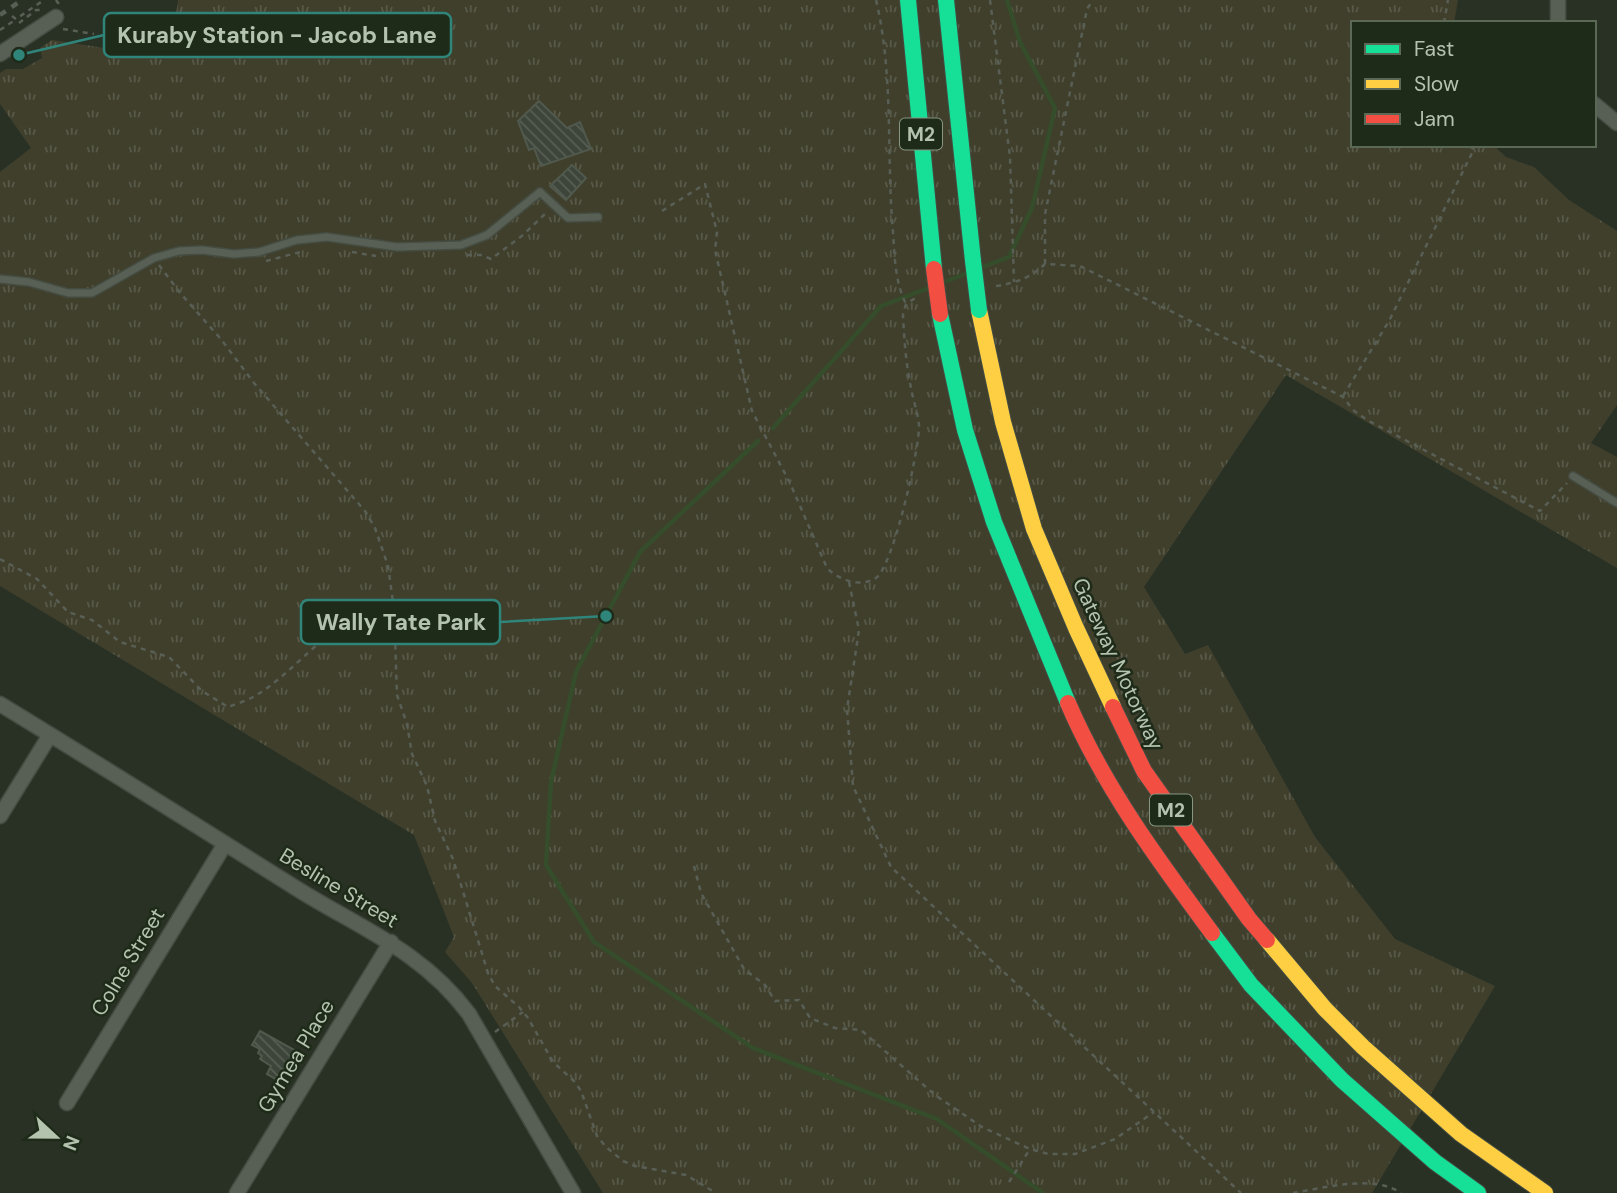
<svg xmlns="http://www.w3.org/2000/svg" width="1617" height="1193" font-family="'DM Sans',sans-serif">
<defs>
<pattern id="park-tufts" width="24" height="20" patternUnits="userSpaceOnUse" patternTransform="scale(1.75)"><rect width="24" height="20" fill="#3f3f2c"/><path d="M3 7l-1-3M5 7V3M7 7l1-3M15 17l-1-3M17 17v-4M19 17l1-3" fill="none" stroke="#585948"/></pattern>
<pattern id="building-back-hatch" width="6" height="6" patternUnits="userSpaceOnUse" patternTransform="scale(1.75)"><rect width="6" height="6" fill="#3d453a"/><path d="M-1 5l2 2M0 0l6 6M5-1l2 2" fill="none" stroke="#575e54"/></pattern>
</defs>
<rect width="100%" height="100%" fill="#293125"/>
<!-- park -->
<path fill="url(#park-tufts)" d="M178 0H1458L1454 23H1353V145H1493L1506 157 1534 167 1569 200 1617 231V405L1591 443 1617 457V568L1286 375 1144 587 1185 654 1208 645 1315 837 1395 939 1495 986 1372 1193H603L472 983 445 952 454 937 414 835 0 586V172L31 148 0 104V73L6 69H23L42 58 40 48 52 40 170 58Z"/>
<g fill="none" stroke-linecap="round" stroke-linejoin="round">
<!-- stream -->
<g stroke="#354d2a" stroke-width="4.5">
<path d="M983 267 1009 257 1032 208 1055 108 1020 42 1007 0"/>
<path d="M947 281 965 274"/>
<path d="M773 428 881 306 926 289"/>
<path d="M758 441 640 552 576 672 551 782 546 865 594 942 753 1048 937 1119 1043 1193"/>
</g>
</g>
<!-- building -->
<g fill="url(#building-back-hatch)" stroke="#51594d" stroke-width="2">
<path d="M539 101 567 128 580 122 591 149 541 166 534 148 529 150 518 121Z"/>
<path d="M572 165 586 178 566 200 550 186Z"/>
<path d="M260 1031 298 1052 279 1081 267 1074 271 1066 260 1059 262 1056 258 1053 260 1049 252 1045Z"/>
</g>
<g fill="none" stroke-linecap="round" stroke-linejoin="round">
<defs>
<g id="lane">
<path d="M0 279 29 282 68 293H92L154 258 179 251 202 250 234 254 259 252 297 240 327 237 397 247 461 245 487 235 540 192 568 218 598 217"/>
<path d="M1573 476 1617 503"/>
</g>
<g id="street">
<path d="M1558 23V0"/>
<path d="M0 54 56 17"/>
<path d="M1594 104 1617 123"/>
<path d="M0 704C100 765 199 827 299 890 362 929 423 952 469 1014L573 1193"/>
<path d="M0 816 50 735"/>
<path d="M67 1103 225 844"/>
<path d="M237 1193 391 942"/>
</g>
<g id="fast">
<path d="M908 0 934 269"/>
<path d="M946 0 973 261"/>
<path d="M940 314 965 430 994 522 1068 703"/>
<path d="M1212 933 1251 985 1342 1080 1435 1162 1478 1193"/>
</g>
<g id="slow">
<path d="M979 310 1003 422 1034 529 1076 628 1113 707"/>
<path d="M1267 940 1325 1009 1363 1047 1461 1134 1545 1193"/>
</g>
<g id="jam">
<path d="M1068 703C1104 787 1158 860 1212 933"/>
<path d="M1113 707 1144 771 1249 919 1267 940"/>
</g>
</defs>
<!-- lane casing -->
<use href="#lane" stroke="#454c42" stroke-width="10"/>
<!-- street casing -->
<use href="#street" stroke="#454c42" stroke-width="17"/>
<!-- fast casing -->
<use href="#fast" stroke="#454d42" stroke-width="18"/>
<!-- slow casing -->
<use href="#slow" stroke="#454d42" stroke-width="18"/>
<!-- jam casing -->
<use href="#jam" stroke="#454d42" stroke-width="18"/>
<!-- path -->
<g stroke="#595f55" stroke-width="2.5" stroke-dasharray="5 5" stroke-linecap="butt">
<path d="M56 0 58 3 62 0"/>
<path d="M876 0C893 71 887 147 892 220 895 249 893 278 906 304"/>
<path d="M990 0 1010 157 1014 282"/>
<path d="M12 16 16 19 44 0"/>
<path d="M19 23 36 10H40"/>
<path d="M1444 23 1448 0"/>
<path d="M63 29 94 34"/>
<path d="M0 30 15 20"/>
<path d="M662 211 705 184 717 232 715 250 752 411 790 483 827 568C839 580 860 588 876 578 893 567 920 447 919 425 918 413 913 400 911 388 906 364 904 339 903 314L906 304 917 297"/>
<path d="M352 252 376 256"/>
<path d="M467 255H482L491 259 523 235 547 212"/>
<path d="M266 261 304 251"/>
<path d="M1045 264V214L1087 9 1093 0"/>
<path d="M159 265 181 294 220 338 254 383 365 511 375 528 388 566 394 609 397 695 407 724 412 754 427 786 435 821 453 859 488 973 495 986 519 1007 528 1018 553 1062 574 1081 581 1091 597 1136 606 1147 623 1161 635 1166 686 1175 716 1193"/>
<path d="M996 286C1016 283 1030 278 1045 264L1080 266 1343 397 1353 410 1367 420 1540 511 1567 483"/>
<path d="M1343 396 1389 321 1474 149 1467 145"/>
<path d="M0 559 37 579 68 612 92 620 120 642 169 657 202 691 228 707C236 704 246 701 253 697 300 671 336 608 394 609"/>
<path d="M849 582 859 630 847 709 853 786 891 867 1241 1193"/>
<path d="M694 866 701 893 744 969 765 985 775 1001 799 1000 810 1018 835 1028 861 1030 935 1095 982 1127 1030 1149 1048 1154H1075L1115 1139 1154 1112"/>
<path d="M495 1032 523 1012"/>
<path d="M1009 1182 1030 1149"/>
<path d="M1293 1193C1324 1188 1373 1174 1401 1193"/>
</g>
<!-- lane -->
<use href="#lane" stroke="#586055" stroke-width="7"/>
<!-- street -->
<use href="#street" stroke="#586055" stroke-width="14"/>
<!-- fast -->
<use href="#fast" stroke="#16e098" stroke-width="16"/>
<!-- slow -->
<use href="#slow" stroke="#ffcf43" stroke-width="16"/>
<!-- jam -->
<use href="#jam" stroke="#f24e42" stroke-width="16"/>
<!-- rail -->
<path stroke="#575e54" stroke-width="4.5" stroke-dasharray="7 7" stroke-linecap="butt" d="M0 15 22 0"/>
<defs>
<path id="fast-bridge" d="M973 261 979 310"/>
<path id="jam-bridge" d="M934 269 940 314"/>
</defs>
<!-- fast-bridge casing -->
<use href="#fast-bridge" stroke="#454d42" stroke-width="18" stroke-linecap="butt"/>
<!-- jam-bridge casing -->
<use href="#jam-bridge" stroke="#454d42" stroke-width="18" stroke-linecap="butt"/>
<!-- fast-bridge -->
<use href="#fast-bridge" stroke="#16e098" stroke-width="16"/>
<!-- jam-bridge -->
<use href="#jam-bridge" stroke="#f24e42" stroke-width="16"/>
</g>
<g text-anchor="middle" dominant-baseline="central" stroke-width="5" stroke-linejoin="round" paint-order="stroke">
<!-- shield labels -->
<g fill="#1f2b19" stroke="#879581" stroke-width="2">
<rect x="900" y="118.5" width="42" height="31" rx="5"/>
<rect x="1150" y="794.5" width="42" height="31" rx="5"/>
</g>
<g font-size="19" font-weight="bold" fill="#b4c3ae">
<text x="921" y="134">M2</text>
<text x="1171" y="810">M2</text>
</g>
<!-- street labels -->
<g font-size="21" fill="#b4c3ae" stroke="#1f2b19">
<text transform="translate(1118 664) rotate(65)">Gateway Motorway</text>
<text transform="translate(339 888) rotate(31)">Besline Street</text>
<text transform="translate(128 962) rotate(-59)">Colne Street</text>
<text transform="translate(296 1056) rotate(-59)">Gymea Place</text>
</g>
</g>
<!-- callouts -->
<path fill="none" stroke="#30857b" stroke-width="2.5" d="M19 55L104 35M606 616L500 622"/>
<g fill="#30857b" stroke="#1f2b19" stroke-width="2.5">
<circle cx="19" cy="55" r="7"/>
<circle cx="606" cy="616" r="7"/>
</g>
<g fill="#1f2b19" stroke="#30857b" stroke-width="2.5">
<rect x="104" y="13" width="347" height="44" rx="7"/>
<rect x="301" y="600" width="199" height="44" rx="7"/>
</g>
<g font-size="23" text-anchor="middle" font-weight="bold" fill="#b4c3ae">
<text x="277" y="43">Kuraby Station - Jacob Lane</text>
<text x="401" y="630">Wally Tate Park</text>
</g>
<!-- legend -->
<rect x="1351" y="21" width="245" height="126" fill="#1f2b19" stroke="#5b6855" stroke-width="2"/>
<rect x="1365" y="44" width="35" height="10" fill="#16e098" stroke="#5b6855" stroke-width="2"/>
<text x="1414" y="56" font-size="21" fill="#b4c3ae">Fast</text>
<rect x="1365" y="79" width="35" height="10" fill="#ffcf43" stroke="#5b6855" stroke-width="2"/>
<text x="1414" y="91" font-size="21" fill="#b4c3ae">Slow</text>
<rect x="1365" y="114" width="35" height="10" fill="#f24e42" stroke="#5b6855" stroke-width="2"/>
<text x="1414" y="126" font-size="21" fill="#b4c3ae">Jam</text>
<!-- north arrow -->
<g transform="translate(56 1137) rotate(112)" stroke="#1f2b19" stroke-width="5" paint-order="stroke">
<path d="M0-5L12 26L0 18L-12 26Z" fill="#b4c3ae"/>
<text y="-10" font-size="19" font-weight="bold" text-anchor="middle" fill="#b4c3ae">N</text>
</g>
</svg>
